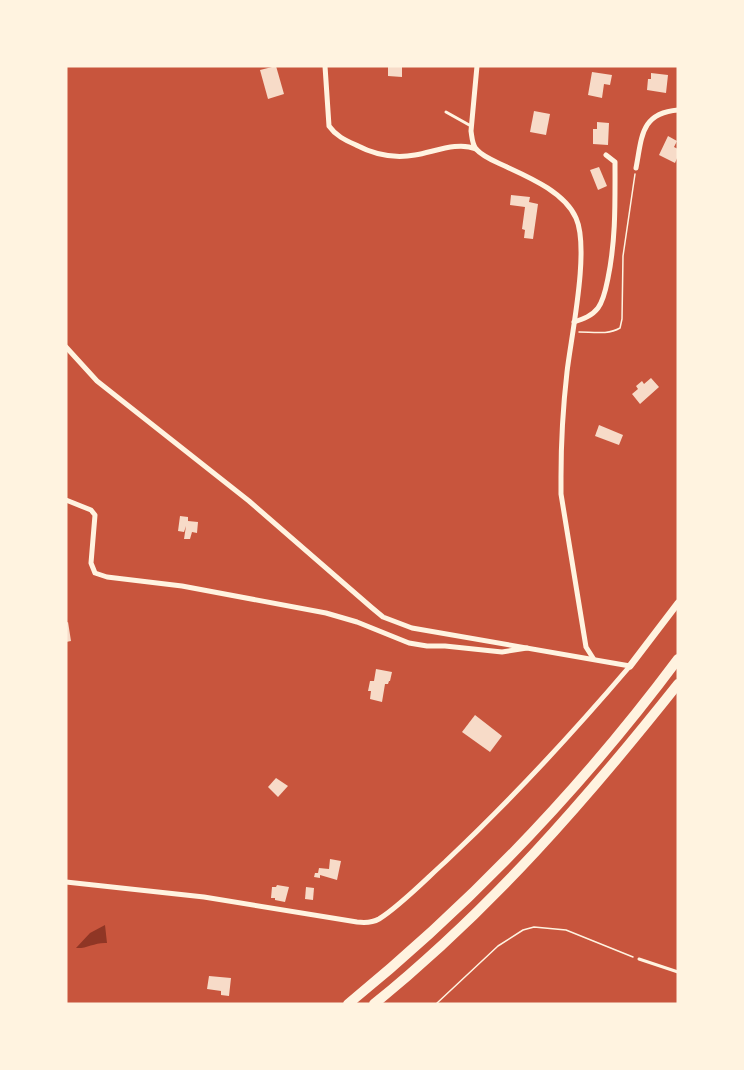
<svg xmlns="http://www.w3.org/2000/svg" width="744" height="1070" font-family="'Fira Sans',sans-serif">
<rect width="100%" height="100%" fill="#c8553d"/>
<!-- water -->
<path fill="#8f3625" d="M105 925 107 943C95 942 86 949 76 948L90 933Z"/>
<!-- building -->
<g fill="#f7dbc8">
<path d="M276 66 284 94 268 99 260 70Z"/>
<path d="M388 66H402V77L388 76Z"/>
<path d="M592 72 612 75 610 85 604 84 602 98 588 95Z"/>
<path d="M651 73 668 75 666 93 647 90 648 79H651Z"/>
<path d="M534 111 550 114 546 135 530 132Z"/>
<path d="M597 122 609 123 608 145 593 144V129H597Z"/>
<path d="M668 136 677 141 674 147 678 149V156L675 163 659 155Z"/>
<path d="M599 167 607 186 598 190 590 170Z"/>
<path d="M511 195 530 197 529 202 538 204 533 239 524 238 525 230 522 229 525 207 510 205Z"/>
<path d="M651 378 659 387 640 404 632 394 638 389 636 386 642 381 644 384Z"/>
<path d="M599 425 623 435 619 445 595 436Z"/>
<path d="M180 516 188 517V521L198 522 197 533 192 532 190 539H184L186 526 184 532 178 531Z"/>
<path d="M68 622 71 641 66 642V623Z"/>
<path d="M376 669 392 672 390 681H389L388 684H385L382 702 370 699 371 691H368L370 681H374Z"/>
<path d="M475 715 502 736 490 752 462 732Z"/>
<path d="M276 778 288 786 278 797 268 787Z"/>
<path d="M330 859 341 861 337 880 320 875V878L314 877 315 873H318L319 868 329 869Z"/>
<path d="M277 885 289 887 285 902 275 900V898H271L272 887H276Z"/>
<path d="M306 887 314 888 313 900 305 899Z"/>
<path d="M209 976 231 978 229 996 221 995V991L207 989Z"/>
</g>
<g fill="none" stroke-linecap="round" stroke-linejoin="round">
<!-- path -->
<g stroke="#fff3e0" stroke-width="1.5">
<path d="M579 332C593 332 608 335 620 328L622 319 623 256 635 174"/>
<path d="M436 1004 498 946 523 930 534 927 566 930 633 957"/>
</g>
<!-- service -->
<g stroke="#fff3e0" stroke-width="3">
<path d="M446 112 471 126"/>
<path d="M639 959 678 972"/>
</g>
<!-- minor -->
<g stroke="#fff3e0" stroke-width="5">
<path d="M325 66 329 126C336 136 345 140 356 145 375 155 393 159 415 155 434 152 458 141 476 149"/>
<path d="M477 66 471 131C472 137 472 144 476 149 484 158 497 162 507 167 531 178 565 193 576 218 590 249 571 337 567 372 563 407 561 442 561 477V494L586 647 593 658"/>
<path d="M636 168C642 138 640 113 678 110"/>
<path d="M574 322C583 319 592 316 598 308 604 300 606 288 608 278 616 239 615 202 615 162L606 155"/>
<path d="M66 347 97 381 249 501 371 607 383 617 412 628 630 666"/>
<path d="M66 500 91 510 95 515 91 563 95 573 107 577 182 586 326 613 357 622 409 643 427 646H445L502 652 527 648"/>
<path d="M66 882 204 897 357 922C365 923 372 923 379 919 400 906 426 879 445 862 511 800 572 734 630 666"/>
</g>
<!-- tertiary -->
<path stroke="#fff3e0" stroke-width="7" d="M630 666 678 603"/>
<!-- motorway -->
<g stroke="#fff3e0" stroke-width="10">
<path d="M348 1004C473 902 581 789 678 659"/>
<path d="M374 1004C490 910 585 801 678 684"/>
</g>
</g>
<!-- border -->
<rect width="744" height="1070" fill="none" stroke="#fff3e0" stroke-width="135"/>
</svg>
